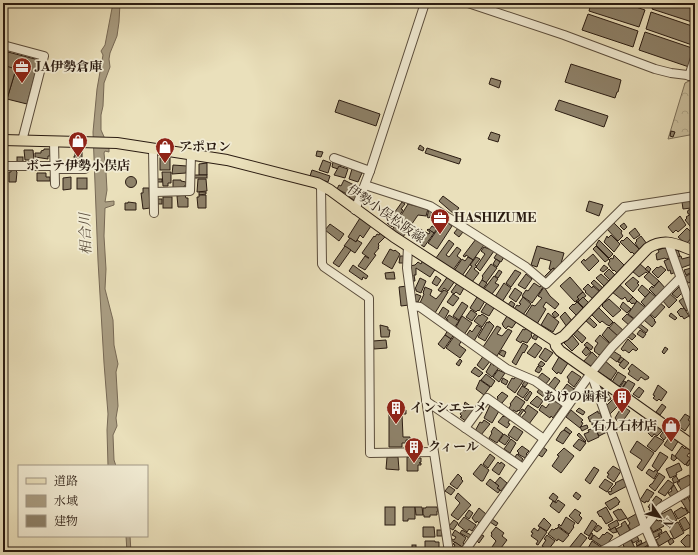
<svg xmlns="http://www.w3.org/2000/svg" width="698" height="555" font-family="'Libre Bodoni','Noto Serif JP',serif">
<defs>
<pattern id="park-crowns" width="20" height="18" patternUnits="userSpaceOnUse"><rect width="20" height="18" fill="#cabf9e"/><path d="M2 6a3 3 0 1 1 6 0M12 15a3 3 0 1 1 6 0" fill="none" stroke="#aea487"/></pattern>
</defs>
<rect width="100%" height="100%" fill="#eae0bb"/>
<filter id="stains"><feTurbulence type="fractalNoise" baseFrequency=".005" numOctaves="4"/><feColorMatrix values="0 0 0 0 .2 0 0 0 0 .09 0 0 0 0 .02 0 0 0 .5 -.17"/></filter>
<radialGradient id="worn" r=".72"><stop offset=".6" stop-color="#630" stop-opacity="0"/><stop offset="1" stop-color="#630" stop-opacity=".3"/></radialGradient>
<!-- park -->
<path fill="url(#park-crowns)" stroke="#7a6e58" d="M689 81H695V134L668 139 685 83Z"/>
<!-- water -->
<g fill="#a99d82" stroke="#776955">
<path d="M113 3H120L119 22 117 36 110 53 109 59 110 67 104 83 103 106 101 115V130L109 148V152L105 151 104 153 106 172 107 190 105 202 114 201V205L105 208 104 236 106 269 105 289 113 320 114 345 118 364 116 372 118 406 116 418 117 426 113 435 114 460 116 466H108L107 430 108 414 104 363 98 261 93 132 97 89 103 55 101 51 105 45Z"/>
<path d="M126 536H130L131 552H127Z"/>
</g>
<!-- building -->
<g fill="#8e826a" stroke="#2b1c12">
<path d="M591 3H624L645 10 639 27 589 11Z"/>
<path d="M634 3H648L646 7Z"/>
<path d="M654 3 695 4V23L652 9Z"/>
<path d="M651 12 695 27V46L646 29Z"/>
<path d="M588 14 638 31 633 47 582 30Z"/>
<path d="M645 32 695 49 689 67 639 50Z"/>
<path d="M4 51 39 60 27 104 7 99 16 69 3 67Z"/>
<path d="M571 64 621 80 618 92H617L615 98 565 82Z"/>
<path d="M6 66 16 69 7 99 3 97V77Z"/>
<path d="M491 78 501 81 499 88 489 84Z"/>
<path d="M339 100 380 114 376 126 335 112Z"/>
<path d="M559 100 608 116 604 127 555 110Z"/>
<path d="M671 131 675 132 673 137 670 136Z"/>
<path d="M491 132 500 135 498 142 488 139Z"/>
<path d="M420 145 424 148 423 151 418 149Z"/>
<path d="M427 148 461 159 459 164 425 153Z"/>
<path d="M44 149H50V156H48V159L35 157V153H41V151L44 150Z"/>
<path d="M24 150H33L34 160H25Z"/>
<path d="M75 151H82V165H75L74 156H75Z"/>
<path d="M317 151 323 152 321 157 316 156Z"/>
<rect x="17" y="157" width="6" height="5"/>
<rect x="160" y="158" width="10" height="12"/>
<path d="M323 160 331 163 328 173 319 170Z"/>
<path d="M333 162 341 165 338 169 332 167Z"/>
<path d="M207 163V175H199V164Z"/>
<path d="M173 165 187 166 186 173 172 174Z"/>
<path d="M339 166 348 169 345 178 334 175Z"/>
<path d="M352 169 362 173 358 182 349 179Z"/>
<path d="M11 170H16V171L17 172 16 182H9V172H11Z"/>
<path d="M312 170 330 176 328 182 310 176Z"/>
<path d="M162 172H171V183H168V186H163Z"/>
<path d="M37 173H46V177H50V181H37Z"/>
<rect x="194" y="175" width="13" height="3"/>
<circle cx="131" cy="182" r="5.5"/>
<path d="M71 177V189L63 190V178Z"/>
<rect x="77" y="178" width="10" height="11"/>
<rect x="157" y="179" width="5" height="3"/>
<path d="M198 179H206L207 191 197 192Z"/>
<path d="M173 180H181V181L186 182V186H184V188H173Z"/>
<path d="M344 180 354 185 349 195 337 189 339 185 341 186Z"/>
<path d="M143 188H149L150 208 143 209 141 193H143Z"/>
<path d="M353 190 358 193 354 200 349 197Z"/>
<path d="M199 192H206V194L199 195Z"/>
<path d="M185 195 186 198H188V207H178L177 196Z"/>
<path d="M199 195H206V208H198L197 197H199Z"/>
<path d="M443 196 459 208 454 214 439 201Z"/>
<rect x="163" y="197" width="9" height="11"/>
<rect x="157" y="199" width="5" height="5"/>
<path d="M589 201 603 205 599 216 586 211Z"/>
<path d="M690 201 691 208 683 209 682 202Z"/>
<path d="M128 202 136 203V210H125V203H128Z"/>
<path d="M402 202 405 204 401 209 403 210 392 227 387 223Z"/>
<path d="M408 204 428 209 426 216 418 215 403 237 392 230Z"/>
<path d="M429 209 434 211 429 218 427 217Z"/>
<circle cx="690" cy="212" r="2.5"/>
<path d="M691 214 695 219V232L685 220 687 218 686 217Z"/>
<path d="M680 216 686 225 678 232 676 230 673 233 668 227Z"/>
<path d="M360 218 371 226 363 238 360 235 356 242 348 237Z"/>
<path d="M444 220 452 226 437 249 428 243Z"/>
<path d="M614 223 622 231 621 233 623 236 618 241 607 229Z"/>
<path d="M624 223 627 227 624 230 620 226Z"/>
<path d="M330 224 344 234 339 241 325 230Z"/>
<path d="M432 226 437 229 434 233 429 230Z"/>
<path d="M417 228 419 230 420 229 429 234 430 232 427 230 428 229 434 233 424 247 412 238Z"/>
<path d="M458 228 463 232 459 237 454 233Z"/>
<path d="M635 228 640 235 634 239 629 233Z"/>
<path d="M687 228 691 232 692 230 695 234 686 244 678 237Z"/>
<path d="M380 233 385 237 378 244 379 245 378 248H379L374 254 376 255 365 270 358 266 365 256 368 258H369L362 253 374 236 375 237 377 234 379 235Z"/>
<path d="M611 235 620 244 614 252 604 242 607 236 608 238Z"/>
<path d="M641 236 647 244 639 249 635 243 637 241 636 240Z"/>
<path d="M627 237 641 251 636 256 632 252 631 253 620 242 622 240 623 241Z"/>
<path d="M350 238 356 242 357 240 362 243 355 253 344 246Z"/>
<path d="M476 239 484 245 473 260 466 255 465 257 463 256Z"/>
<path d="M449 240 454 244 446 255 449 257 457 247 461 250 457 256 461 259 453 270 436 258Z"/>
<path d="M599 240 613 254 609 258 596 245Z"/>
<path d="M345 246 351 250 339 267 333 263Z"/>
<path d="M537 246 564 253 560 267 557 269 553 268 551 270 549 269 551 261 540 258 537 267 531 265Z"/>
<path d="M596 246 609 259 605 262 593 249Z"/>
<path d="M484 247 494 251 480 271 476 267 485 254 481 251Z"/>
<path d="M667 247 670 258 666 259 665 258 657 260 656 254 659 252 658 250Z"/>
<path d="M675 248 676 251 678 250 680 256 677 257 674 249Z"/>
<path d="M390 249 394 251 395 250 400 254 392 269 382 263Z"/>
<path d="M498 252 504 257 501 262 494 258Z"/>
<path d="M593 254 599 261 589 271 581 262 584 259 585 261Z"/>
<path d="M614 255 624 265 618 274 614 270 613 271 608 264 610 261 609 260 611 258 613 259Z"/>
<path d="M400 256H405V263H399Z"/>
<path d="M681 256 682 259 693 256V257H695V263L681 268 677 257Z"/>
<path d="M468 257 473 260 462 276 454 271 462 259 465 261Z"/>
<path d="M476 257 480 259 475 265 477 266 474 269 479 273 472 282 465 276 472 266 470 265Z"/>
<path d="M671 258 676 272 671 274 670 270 668 271 664 261Z"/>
<path d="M496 259 500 262 497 267 493 264Z"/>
<path d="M423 260 436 268 430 277 416 268V275H414L415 281H411L410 266 415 265 418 262 421 264Z"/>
<path d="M639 263 649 272 648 274 646 272 639 277 632 271Z"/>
<path d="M491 264 497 268 486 283 482 280 483 277 482 276Z"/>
<path d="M353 265 368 276 366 279 363 277 362 280 349 271Z"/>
<path d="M604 265 608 268 603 272 600 270Z"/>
<path d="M648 266 651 269 649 272 645 269Z"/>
<path d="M661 266 666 270 658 278 652 272 657 267 658 268Z"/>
<path d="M553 268 555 271 547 280 544 277Z"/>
<path d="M691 268 692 272 686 275 684 270Z"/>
<path d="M609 269 616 276 611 281 604 274Z"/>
<path d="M499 270 502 272 498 278 495 276Z"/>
<path d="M515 270 521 273 511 287 506 283Z"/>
<path d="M394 272 395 279H386L385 273Z"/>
<path d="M649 272 659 281 654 286 644 277Z"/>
<path d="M694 272 695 281 688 283 687 281 686 282 684 277Z"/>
<path d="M526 274 532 279 525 289 518 285Z"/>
<path d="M601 274 610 282 605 287 596 278Z"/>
<path d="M436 276 441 280 437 286 432 283Z"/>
<path d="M448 276 455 281 448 291 444 288 441 292 438 290Z"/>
<path d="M494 276 498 279 495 283 499 285 492 294 484 289Z"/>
<path d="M570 277 583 292 577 297 579 299 575 302 560 286Z"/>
<path d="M633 277 639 282 637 283 639 285 633 292 625 284Z"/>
<path d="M420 278 426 281 421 293 416 291V289H415Z"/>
<path d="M482 280 487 283 483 289 478 286Z"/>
<path d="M594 280 603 288 600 291 591 283Z"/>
<path d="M659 281 666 289 658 298 649 289 652 286 653 288Z"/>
<path d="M458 282 464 288 460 295 456 292 454 294 451 292Z"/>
<path d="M504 283 511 288 502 302 495 297Z"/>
<path d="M534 283 540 287 542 284 544 286 532 303 522 296 526 290 528 291Z"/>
<path d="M588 284 592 288 593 286 600 292 593 299 585 292 586 291 583 289Z"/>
<path d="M619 284 633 297 628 302 625 297 623 299H621L612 292Z"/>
<path d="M642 285 650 292 645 297 638 290Z"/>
<path d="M407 286 409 305 401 306 399 287Z"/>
<path d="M425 287 432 290 430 295 436 299 444 290 448 292 435 313 420 303 424 294 423 293Z"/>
<path d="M544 287 550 296 559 304 555 309 546 302 543 307 546 309 537 324 525 316 532 305 535 306 542 298 538 296Z"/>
<path d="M679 287 683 292 677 298 672 294Z"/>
<path d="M515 288 522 293 516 302 509 297Z"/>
<path d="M583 292 586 296 577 302 576 301 579 299 577 297Z"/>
<path d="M650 292 657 298 647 308 641 302Z"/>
<path d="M669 293 677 300 669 308 662 300Z"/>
<path d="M416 294 421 296 418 302 414 301V299Z"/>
<path d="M453 294 459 298 453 306 447 302Z"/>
<path d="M480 296 485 301 479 311 478 310 476 312 470 308 477 297 478 298Z"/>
<path d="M523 297 531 304 523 315 514 309 517 305 519 306 521 304 519 303Z"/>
<path d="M583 297 590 304 585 309 578 302Z"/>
<path d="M633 297 637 301 635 304 633 303 632 304 629 301Z"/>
<path d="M683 298 690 308 686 311 679 301Z"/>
<path d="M609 299 621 310 613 317 602 306 603 305 602 304Z"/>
<path d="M488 301 493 305 492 306 494 308 489 316 481 312Z"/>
<path d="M511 301 515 304 512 309 507 306Z"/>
<path d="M637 301 646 308 636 320 628 314Z"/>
<path d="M462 302 468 306 459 320 453 316Z"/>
<path d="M577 302 584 309 577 316 569 308 573 304 574 305Z"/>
<path d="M623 302 631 309 627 313 620 307Z"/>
<path d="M659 302 665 307 655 318 649 313Z"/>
<path d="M443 307 449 311 444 320 438 315Z"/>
<path d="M598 307 613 322 609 326 608 325H607L602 321 600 323 591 314Z"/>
<path d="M681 308 682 309 684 308 689 316 684 319 682 316 681 317 679 315V314L677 312Z"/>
<path d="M471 310 477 314 472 321 466 317Z"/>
<path d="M555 311 559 315 555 318 552 314Z"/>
<path d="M565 312 573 322 567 327 560 317Z"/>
<path d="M548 313 559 322 553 332 541 325Z"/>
<path d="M671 313 677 318 675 320 669 316Z"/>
<path d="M482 314 488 318 482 327 474 321 479 315 480 316Z"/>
<path d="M627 314 635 320 630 326 622 319Z"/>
<path d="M649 314 655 320 654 321 656 322 652 327 644 320Z"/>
<path d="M449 315 459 321 454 328 446 323 448 320 446 319Z"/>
<path d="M462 316 472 323 464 335 458 331 459 329 456 327Z"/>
<path d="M507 316 517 321 512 328 508 326 506 329 503 326V325L502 324Z"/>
<path d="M588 316 597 325 594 328 585 320Z"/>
<path d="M489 321 494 326 485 341 478 337 487 322 489 323Z"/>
<path d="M614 322 625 332 619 338 609 328Z"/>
<path d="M639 323 648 330 646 333 637 326Z"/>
<path d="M380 325 388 327V330H390L389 337H381Z"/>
<path d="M477 325 482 328 474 341 466 336 470 330 472 332Z"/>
<path d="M497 326 501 328 497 334 502 336 508 329 512 331 497 356 483 347Z"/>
<path d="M526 327 533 331 531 335 532 336 527 343 522 341 521 343 516 340 523 329 525 330Z"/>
<path d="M608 327 619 337 612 345 602 335Z"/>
<path d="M448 330 454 334 451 339 445 335Z"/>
<path d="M577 330 586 338 582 343 573 334Z"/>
<path d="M640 330 646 334 643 338 637 334Z"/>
<path d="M631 332 636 336 632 340 627 336Z"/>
<path d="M535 334 538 336 536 340 532 338Z"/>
<path d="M445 335 451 339 444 349 438 344Z"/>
<path d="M455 335 462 340 459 345 466 350 460 358 446 348Z"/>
<path d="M572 335 579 344 572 351 564 343Z"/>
<path d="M600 335 610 344 601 355 600 354 599 355 594 351 595 350 594 349 598 343 595 341Z"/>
<path d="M628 339 638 349 636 351 633 349 629 353 625 350 623 351 621 349Z"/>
<path d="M386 340 387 348 374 349 373 341Z"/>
<path d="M587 342 593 347 591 350 584 345Z"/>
<path d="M523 343 528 346 524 353 523 352 516 365 512 362Z"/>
<path d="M535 343 542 348 535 358 527 353Z"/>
<path d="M586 347 591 352 586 356 582 352Z"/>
<path d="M665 347 668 349 664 354 662 352Z"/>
<path d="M545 348 553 353 546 362 539 357Z"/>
<path d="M502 350 506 352 504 357 499 354Z"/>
<path d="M613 351 621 356 617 362 609 356Z"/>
<path d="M592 352 599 359 590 369 583 362Z"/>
<path d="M484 355 491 360 483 370 477 365Z"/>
<path d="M559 357 568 363 561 374 558 372 557 374 552 369Z"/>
<path d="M621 357 624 359 620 363 618 362Z"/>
<path d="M460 359 462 361 459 366 456 364Z"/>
<path d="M624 359 629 363 624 369 619 365Z"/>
<path d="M604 360 617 371 611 380 597 371Z"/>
<path d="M541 361 545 364 542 367 538 365Z"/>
<path d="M492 362 494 366 496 363 500 366 492 377 486 372Z"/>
<path d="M632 364 649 377 648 379H647L645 380 641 377 638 381 628 374 630 371 628 369Z"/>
<path d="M538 366 542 369 539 373 535 371Z"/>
<path d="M475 367 483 373 479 377 471 372Z"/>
<path d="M498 370 505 373 499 382 493 377Z"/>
<path d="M572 371 581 377 574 387 568 382 569 380 567 377Z"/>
<path d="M618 372 626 377 618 388 612 382Z"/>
<path d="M542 373 550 379 545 385 537 379Z"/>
<path d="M486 374 495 381 491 387 481 380Z"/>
<path d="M516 376 523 381 515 393 507 387 512 378 514 379Z"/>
<path d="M555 377 560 381 553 391 547 387Z"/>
<path d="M503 378 508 381 506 385 501 382Z"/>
<path d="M480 380 490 387 484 395 476 389Z"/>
<path d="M628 380 635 384 629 394 622 389Z"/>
<path d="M525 381 528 383 525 387 522 385Z"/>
<path d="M624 381 626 382 622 388 620 387Z"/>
<path d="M567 384 574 389 566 400 559 395Z"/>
<path d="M658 385 667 392 661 401 659 399 657 401 653 398 655 396 653 395Z"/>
<path d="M522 386 529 390 523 398 517 394Z"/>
<path d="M639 387 644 391 639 398 633 394Z"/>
<path d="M540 388 548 393 545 398 537 392Z"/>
<path d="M605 388 611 399 605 403 600 393 602 391 601 389Z"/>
<path d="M530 391 532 393 527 401 524 399Z"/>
<path d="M502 392 508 396 502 403H500L497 400 498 398 497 397Z"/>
<path d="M516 396 525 402 519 411 518 410 517 412 513 410 512 411 509 408 511 405 510 404Z"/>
<path d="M537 396 543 401 538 408 530 403Z"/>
<path d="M617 396 623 401 621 404 614 399Z"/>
<path d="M613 399 619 405 610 414 605 407Z"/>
<path d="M552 400 562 405 553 418 551 416 550 418 539 410 542 405 546 408Z"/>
<path d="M465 402 476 410 467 422 460 417 462 416 460 414 463 410 465 411 467 408 464 405Z"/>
<path d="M662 404 666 407 660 415 656 412Z"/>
<path d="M490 405 499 411 492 423 484 418Z"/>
<path d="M528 405 538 412 529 424 521 418 526 412 524 411Z"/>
<path d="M389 407H402V410H406V414H402L403 437H410V440H406V443H402V447H389Z"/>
<path d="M624 407 630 411 622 422 620 420 618 422 615 418 621 408 623 409Z"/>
<path d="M579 408 585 412 583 415 576 411Z"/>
<path d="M522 409 524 410 519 417 517 416Z"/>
<path d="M571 410 583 420 581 422 583 423 580 428 566 417Z"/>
<path d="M598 411V413H600L603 421 592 425V421L590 422 588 417Z"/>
<path d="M693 412 695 414 693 420 690 417Z"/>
<path d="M685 414 690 417 688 420 691 422 685 431 677 425Z"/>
<path d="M503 416 504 417 505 416 510 419 508 423 510 424 507 428 498 422Z"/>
<path d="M484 420 490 424 481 435 475 431 480 422 482 423Z"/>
<path d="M655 423 664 429 657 436 654 434 652 437 648 433Z"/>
<path d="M603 424 607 432 599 436 595 428Z"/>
<path d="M587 425 588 428 582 431 580 427Z"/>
<path d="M514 426 523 432 517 441 508 435Z"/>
<path d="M494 427 503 434 497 443 489 438 492 433 491 432Z"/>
<path d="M566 427 572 432 570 434 564 430Z"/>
<path d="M595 428 599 437 588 442 584 434 589 432 588 430Z"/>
<path d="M564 430 570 434 563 444 556 440 561 432Z"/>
<path d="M663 432 667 436 664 440 660 436Z"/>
<path d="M579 433 586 441 585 442 577 435Z"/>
<path d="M504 434 510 438 505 445 499 441Z"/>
<path d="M671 435 679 440 672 451 664 445Z"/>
<path d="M655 436 664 441 655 452 647 446Z"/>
<path d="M511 439 516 443 510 453 504 449Z"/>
<path d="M579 439 586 443 580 451 573 446Z"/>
<path d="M637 441 654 453 642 471 637 467 642 460 630 452Z"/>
<path d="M522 446 529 451 526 454 527 455 525 458 518 454 519 453 517 451Z"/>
<path d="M682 446 685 449 687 446 695 452 693 456 689 453 687 456 691 458 685 465 675 456Z"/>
<path d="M543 447 547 450 542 457 537 454Z"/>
<path d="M564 448 574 456 561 473 552 466 559 456 557 455Z"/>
<path d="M660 452 668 457 658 471 652 466Z"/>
<path d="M490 454 495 458 488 468 483 464Z"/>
<path d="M517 454 523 459 521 462 515 457Z"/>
<path d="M672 454 677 458 674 461 671 459Z"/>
<path d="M387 457H398L399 470 386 469Z"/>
<path d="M407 457H418V458H421V462L419 463H421V465H418V471H407Z"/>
<path d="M689 460 691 462 688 466 686 465Z"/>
<path d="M498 462 500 464 501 462 505 465 499 475 492 470Z"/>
<path d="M679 463 682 470 676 473 677 475 670 478 666 469Z"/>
<path d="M481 464 489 470 483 481H481L473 474Z"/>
<path d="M613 466 621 471 614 482 607 477 609 474 607 473Z"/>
<path d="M594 467 599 470 590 484 585 480Z"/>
<path d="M649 469 654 472 655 470 658 472 654 479 646 473Z"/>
<path d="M695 471V480L694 481 692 473Z"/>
<path d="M659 473 665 477 655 491 649 486 651 484H652Z"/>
<path d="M458 474 462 478 461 479 463 481 457 489 450 484Z"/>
<path d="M689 475 693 483 689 485 691 488 682 491 677 483 680 481 679 480Z"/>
<path d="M676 476 679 481 674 483 672 479Z"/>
<path d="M500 477 507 483 501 491 497 488 499 486 495 483Z"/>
<path d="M490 479 499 486 497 488 500 490 498 493 486 484Z"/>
<path d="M605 479 613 484 607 492 599 487Z"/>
<path d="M623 479 627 486 610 495 608 492 612 491 611 489 616 484 615 483Z"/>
<path d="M668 480 674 484 665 496 658 492Z"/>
<path d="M674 485 679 494 670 500 669 498 671 497 668 493 672 491 671 489Z"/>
<path d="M449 486 455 490 451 495 445 491Z"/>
<path d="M647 489 654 493 648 502 646 501 645 503 640 500Z"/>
<path d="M576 492 581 496 578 500 573 496Z"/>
<path d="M458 493 471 505 458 520 451 515 460 503 455 498Z"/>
<path d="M553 493 558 497 555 502 549 498Z"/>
<path d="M695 493V507L689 496Z"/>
<path d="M656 496 662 500 652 512 649 510 650 508 648 507Z"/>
<path d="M616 497 620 502 618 503 619 504 610 510 605 503Z"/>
<path d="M688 497 694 510 689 513 680 499 683 498 684 500Z"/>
<path d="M558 500 565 505 559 513 550 506 553 501 556 503Z"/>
<rect x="385" y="507" width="10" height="18"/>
<path d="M403 507H415V519H408V521H403Z"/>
<path d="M415 507H422L423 515H416Z"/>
<path d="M426 507H437L438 511H437V515H430V517H424V515H423V508H426Z"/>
<path d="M606 507 613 520 606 524 601 516 600 517 597 512Z"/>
<path d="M682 507 683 509 685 508 688 513 678 519 674 512Z"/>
<path d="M479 508 486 514 479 523 477 521 476 523 472 518Z"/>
<path d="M575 509 581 513 579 515 582 518 578 524 569 516Z"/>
<path d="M619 509V510L621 509 627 518 619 521 613 512Z"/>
<path d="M671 509 677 520 668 524 666 520 664 521 660 515Z"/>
<path d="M469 510 473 513 469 519 465 516Z"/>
<path d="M636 514 640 525 631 530 628 526 630 523 627 519Z"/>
<path d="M464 517 476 525 472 531 469 529 467 532 458 525Z"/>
<path d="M566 517 575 523 573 526 574 527 569 534 558 526 559 524 561 526Z"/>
<path d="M685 517 691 527 684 531 679 521Z"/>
<path d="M544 518 551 525 547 531 538 526Z"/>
<path d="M492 519 498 523 496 526 490 522Z"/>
<path d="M454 520 458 523 453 530 448 527Z"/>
<path d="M592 520 597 524 589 536 584 533Z"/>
<path d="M617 520 619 525 611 530 608 525Z"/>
<path d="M657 520 658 521 661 520 664 526 653 532 649 524Z"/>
<path d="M625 521 630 530 620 536 616 529 622 526 621 524Z"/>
<path d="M678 522 684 533 674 539 668 527Z"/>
<path d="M598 525 602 528 597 532 594 530Z"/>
<path d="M423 527H434L435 537H423Z"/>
<path d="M496 527 504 533 502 536 507 540 498 552H494L490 550 496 541 491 536 492 534 491 533Z"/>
<path d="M540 527 547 532 538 545 536 544 538 541 531 536 533 533 531 532 534 528 538 531Z"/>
<path d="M558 527 569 535 563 542 558 539 557 541 548 534 552 529 554 530 556 528 557 529Z"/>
<path d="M615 527 617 532 613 533 608 529 610 530Z"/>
<path d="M661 529 662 532 658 534 659 536 654 538 652 533Z"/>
<rect x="437" y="530" width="5" height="6"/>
<path d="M455 530 466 538 463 543 464 544 462 547 451 540 452 539 454 540 456 537 452 535Z"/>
<path d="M462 530 471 535 469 538 460 533Z"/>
<path d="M666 531 671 539 659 546 656 540 660 537 659 535Z"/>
<path d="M607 532 613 536 606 546 604 545 603 547 591 539 594 535 599 539 603 534 604 535Z"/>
<path d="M581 533 587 538 576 552 569 548Z"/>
<path d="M592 533 593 535 590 540 588 538Z"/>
<path d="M636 534 639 540 633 543 630 537Z"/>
<path d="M482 535 484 536 479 543 477 541Z"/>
<path d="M547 535 555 541 548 550 542 546 546 540 544 539Z"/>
<path d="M687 535H689L695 541V544L689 550 681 542V541Z"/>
<path d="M672 538 674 542 670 545 668 541Z"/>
<path d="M631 540 637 552 625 551 623 548 624 547 623 544Z"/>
<path d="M641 540 642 543 637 546 636 543Z"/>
<path d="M425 541H435V542H439V550H425Z"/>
<path d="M592 541 601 547 597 549 595 552H589L587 550Z"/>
<path d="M647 541 648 545 638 551 636 547Z"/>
<path d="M455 542 462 547 459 552 451 551 455 545 453 544Z"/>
<rect x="412" y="545" width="4" height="6"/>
<path d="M648 546 651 551 650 552H638Z"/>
</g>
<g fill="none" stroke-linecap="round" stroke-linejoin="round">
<defs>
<g id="minor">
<path d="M468 3 564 35 655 69 671 73 695 76"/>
<path d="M3 45 44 56 22 141"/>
<path d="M689 76 695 58"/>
<path d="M54 142 55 184"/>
<path d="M153 149 154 213"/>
<path d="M334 158 370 171"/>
<path d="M3 166H51L57 169H85"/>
<path d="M321 185 322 264 324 267 369 298 370 453 433 452"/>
<path d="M365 185 430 206 526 267 546 284 624 207 695 196"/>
<path d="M154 192 190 191 191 155"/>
<path d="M355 210 370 171 425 3"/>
<path d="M668 242 695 318"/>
<path d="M408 246 407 268 412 306 449 552"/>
<path d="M412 306 420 307 507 369 535 381 568 405"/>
<path d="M591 373 645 527 656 552"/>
<path d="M426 401 523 468"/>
<path d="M465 428 487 398 544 439"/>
<path d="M464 552 591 373 612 347 680 278"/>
<path d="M600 552 645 527 660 508 695 487"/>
</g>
<g id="major">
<path d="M3 140 117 143 227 160 317 183 330 190 394 237 555 341"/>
<path d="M555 341 564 336 648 248C666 237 677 245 695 251"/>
<path d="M555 341 556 346 560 351 695 447"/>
</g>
</defs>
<!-- minor casing -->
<use href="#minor" stroke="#5b4d3c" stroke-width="10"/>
<!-- major casing -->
<use href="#major" stroke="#2b1c12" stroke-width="12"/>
<!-- minor -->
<use href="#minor" stroke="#f1ebd3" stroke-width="8"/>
<!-- major -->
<use href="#major" stroke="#eae0bb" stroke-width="10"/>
</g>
<!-- icons -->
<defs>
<symbol id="office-pin" viewBox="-11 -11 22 30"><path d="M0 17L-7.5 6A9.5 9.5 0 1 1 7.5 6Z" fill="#8f2418" stroke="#f1ebd3"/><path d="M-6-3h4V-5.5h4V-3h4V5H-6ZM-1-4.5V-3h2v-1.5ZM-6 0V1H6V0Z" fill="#fff"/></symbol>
<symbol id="shop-pin" viewBox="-11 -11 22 30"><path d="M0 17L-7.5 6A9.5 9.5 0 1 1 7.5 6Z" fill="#8f2418" stroke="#f1ebd3"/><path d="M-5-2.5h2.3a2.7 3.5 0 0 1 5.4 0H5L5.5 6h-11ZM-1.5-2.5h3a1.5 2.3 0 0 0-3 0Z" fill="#fff"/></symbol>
<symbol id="building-pin" viewBox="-11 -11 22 30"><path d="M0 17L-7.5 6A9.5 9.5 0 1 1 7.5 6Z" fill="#8f2418" stroke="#f1ebd3"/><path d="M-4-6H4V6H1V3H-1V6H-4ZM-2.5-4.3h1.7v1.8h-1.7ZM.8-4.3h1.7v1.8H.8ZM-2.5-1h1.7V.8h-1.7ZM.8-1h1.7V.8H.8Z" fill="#fff"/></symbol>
</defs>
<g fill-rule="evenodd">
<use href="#office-pin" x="11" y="56" width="22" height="30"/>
<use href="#shop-pin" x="67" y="130" width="22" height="30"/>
<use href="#shop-pin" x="154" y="136" width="22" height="30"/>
<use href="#office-pin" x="429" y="207" width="22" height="30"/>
<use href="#building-pin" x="611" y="386" width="22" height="30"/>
<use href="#building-pin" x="385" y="397" width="22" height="30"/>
<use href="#shop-pin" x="660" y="415" width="22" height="30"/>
<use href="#building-pin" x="403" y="436" width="22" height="30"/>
</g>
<g text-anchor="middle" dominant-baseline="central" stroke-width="3.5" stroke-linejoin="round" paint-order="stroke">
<!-- poi labels -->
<g font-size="13" font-weight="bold" fill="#2b1c12" stroke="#f1ebd3" text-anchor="start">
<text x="36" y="67">JA伊勢倉庫</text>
<text x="179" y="147">アポロン</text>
<text x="78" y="166" text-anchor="middle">ボーテ伊勢小俣店</text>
<text x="454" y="218">HASHIZUME</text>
<text x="608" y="397" text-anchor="end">あけの歯科</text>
<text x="410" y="408">インシエーメ</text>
<text x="657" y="426" text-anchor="end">石九石材店</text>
<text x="428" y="447">クィール</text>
</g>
<!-- street labels -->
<g font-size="13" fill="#2b1c12" stroke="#f1ebd3">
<text transform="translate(386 214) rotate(35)">伊勢小俣松阪線</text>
</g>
<!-- water labels -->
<g font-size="14" font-style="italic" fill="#5d503f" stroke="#f1ebd3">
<text transform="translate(86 234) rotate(-92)">相合川</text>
</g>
</g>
<!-- margin -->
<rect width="698" height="555" fill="none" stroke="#eae0bb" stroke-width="16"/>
<rect x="4" y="4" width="690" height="547" fill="none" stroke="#2b1c12" stroke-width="2"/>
<rect x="8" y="8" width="682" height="539" fill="none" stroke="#2b1c12"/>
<!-- legend -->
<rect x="18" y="465" width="130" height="72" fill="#f1ebd3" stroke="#a29886"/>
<rect x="26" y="478" width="20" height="6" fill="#eae0bb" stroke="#a29886"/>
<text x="54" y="485" font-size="12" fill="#2b1c12">道路</text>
<rect x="26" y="495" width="20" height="12" fill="#a99d82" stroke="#a29886"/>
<text x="54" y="505" font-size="12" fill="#2b1c12">水域</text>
<rect x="26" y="515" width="20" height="12" fill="#8e826a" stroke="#a29886"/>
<text x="54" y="525" font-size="12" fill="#2b1c12">建物</text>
<!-- north arrow -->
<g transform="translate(660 517) rotate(125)" stroke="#f1ebd3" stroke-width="3" paint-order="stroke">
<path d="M0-3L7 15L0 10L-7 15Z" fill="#2b1c12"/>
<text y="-6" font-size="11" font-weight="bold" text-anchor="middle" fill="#2b1c12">N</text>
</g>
<rect width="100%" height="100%" filter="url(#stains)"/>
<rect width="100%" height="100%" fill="url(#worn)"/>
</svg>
